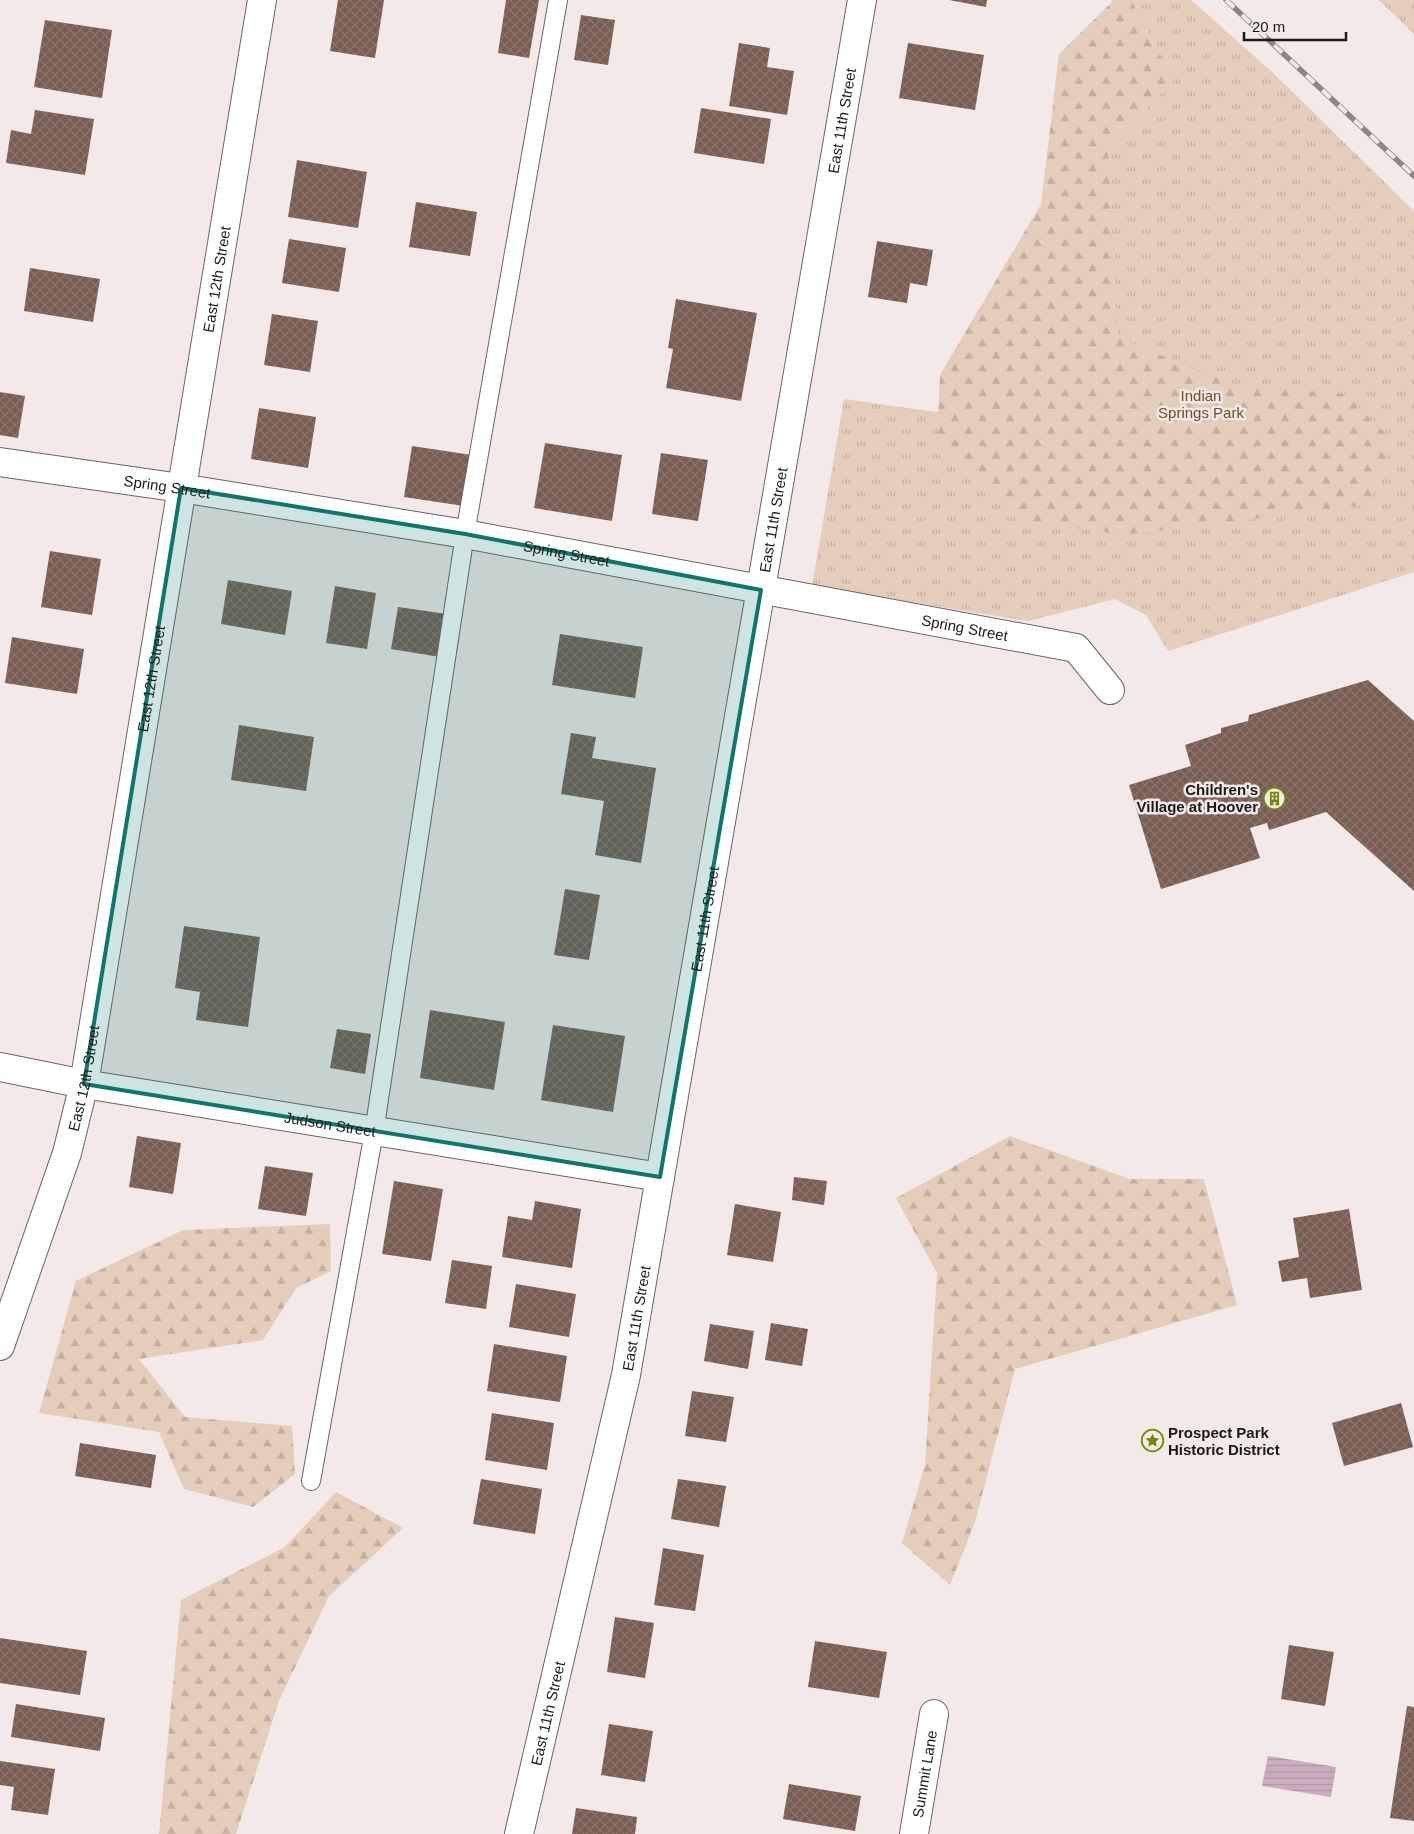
<svg xmlns="http://www.w3.org/2000/svg" width="1414" height="1834" font-family="Helvetica,sans-serif">
<defs>
<pattern id="grass-tufts" width="24" height="20" patternUnits="userSpaceOnUse" patternTransform="scale(1.25)"><rect width="24" height="20" fill="#e4cdbb"/><path d="M3 7l-1-3M5 7V3M7 7l1-3M15 17l-1-3M17 17v-4M19 17l1-3" fill="none" stroke="#c3afa0"/></pattern>
<pattern id="forest-firs" width="22" height="20" patternUnits="userSpaceOnUse" patternTransform="scale(1.25)"><rect width="22" height="20" fill="#e4cdbb"/><path d="M5 1l3.5 6h-7zM16 11l3.5 6h-7z" fill="#c3afa0"/></pattern>
<pattern id="water-rules" width="6" height="5" patternUnits="userSpaceOnUse" patternTransform="scale(1.25)"><rect width="6" height="5" fill="#caaec0"/><path d="M0 2.5h6" fill="none" stroke="#ad95a4"/></pattern>
<pattern id="building-cross-hatch" width="8" height="8" patternUnits="userSpaceOnUse" patternTransform="scale(1.25)"><rect width="8" height="8" fill="#795d53"/><path d="M0 0l8 8M0 8l8-8" fill="none" stroke="#8a746d"/></pattern>
</defs>
<rect width="100%" height="100%" fill="#f3e9e8"/>
<!-- grass -->
<g fill="url(#grass-tufts)">
<path d="M1112 0H1191L1271 71 1414 211V572L1168 651 1146 615 1115 599 1028 621 812 586 844 399 950 414 1077 191Z"/>
<path d="M1379 0H1414V34Z"/>
</g>
<!-- forest -->
<g fill="url(#forest-firs)">
<path d="M1114 0H1131L1174 80 1108 150 1118 338 1236 385 1345 394 1392 440 1370 504 1125 535 1032 522 937 440 940 375 1041 204 1059 54Z"/>
<path d="M1010 1136 1130 1179H1204L1237 1305 1015 1369 975 1522 950 1585 902 1543 925 1465 937 1273 896 1198Z"/>
<path d="M330 1224 331 1271 296 1288 263 1340 139 1359 185 1417 292 1426 295 1474 253 1507 184 1489 159 1432 39 1413 76 1281 183 1230Z"/>
<path d="M336 1492 403 1528 329 1596 279 1701 236 1834H159L181 1600 285 1547Z"/>
</g>
<!-- water -->
<path fill="url(#water-rules)" d="M1268 1756 1336 1767 1331 1797 1262 1786Z"/>
<!-- building -->
<g fill="url(#building-cross-hatch)">
<path d="M338 0H384L375 58 330 51Z"/>
<path d="M506 0H539L529 58 498 53Z"/>
<path d="M949 0H987L986 7Z"/>
<path d="M581 15 615 20 608 65 574 60Z"/>
<path d="M45 20 112 30 102 98 34 87Z"/>
<path d="M739 43 770 48 767 67 794 71 787 115 729 106Z"/>
<path d="M908 43 984 55 975 110 899 98Z"/>
<path d="M701 108 771 119 764 164 694 153Z"/>
<path d="M35 110 94 119 85 175 6 163 11 130 31 134Z"/>
<path d="M297 160 367 172 358 228 288 217Z"/>
<path d="M416 202 477 212 470 256 409 247Z"/>
<path d="M289 239 346 248 339 292 282 283Z"/>
<path d="M877 241 933 250 927 286 910 283 907 303 868 297Z"/>
<path d="M30 268 100 279 93 322 24 311Z"/>
<path d="M676 299 757 313 741 401 666 388 673 349 668 348Z"/>
<path d="M272 314 318 321 310 372 264 365Z"/>
<path d="M0 392 25 396 18 438 0 435Z"/>
<path d="M259 408 316 417 308 468 251 459Z"/>
<path d="M545 443 622 455 612 521 534 508Z"/>
<path d="M412 446 472 455 464 506 404 497Z"/>
<path d="M661 453 708 460 698 521 652 514Z"/>
<path d="M50 551 101 559 92 615 41 607Z"/>
<path d="M228 580 292 591 285 635 221 624Z"/>
<path d="M335 586 376 593 367 649 326 643Z"/>
<path d="M398 607 447 614 440 657 391 649Z"/>
<path d="M560 634 643 647 635 698 552 685Z"/>
<path d="M12 637 84 649 77 694 5 683Z"/>
<path d="M1368 680 1414 721V891L1326 812 1269 830 1267 823 1250 828 1260 858 1161 889 1129 785 1191 766 1185 745 1221 733V728L1248 721 1249 715Z"/>
<path d="M239 725 314 737 306 791 231 780Z"/>
<path d="M571 733 596 737 592 758 656 768 641 863 595 855 604 801 561 794Z"/>
<path d="M565 889 600 895 589 960 554 955Z"/>
<path d="M184 926 260 937 248 1027 196 1020 200 992 175 988Z"/>
<path d="M430 1010 505 1022 494 1090 420 1078Z"/>
<path d="M553 1025 625 1036 613 1112 541 1100Z"/>
<path d="M337 1029 371 1034 365 1074 330 1068Z"/>
<path d="M137 1136 181 1143 173 1194 129 1187Z"/>
<path d="M265 1166 313 1173 306 1216 258 1209Z"/>
<path d="M794 1177 827 1181 824 1205 792 1200Z"/>
<path d="M394 1181 443 1189 431 1261 382 1254Z"/>
<path d="M535 1201 581 1209 572 1268 502 1257 508 1216 532 1220Z"/>
<path d="M735 1204 781 1212 773 1262 727 1255Z"/>
<path d="M1349 1209 1362 1290 1310 1298 1307 1278 1282 1282 1278 1261 1299 1257 1293 1218Z"/>
<path d="M452 1260 492 1266 486 1309 445 1303Z"/>
<path d="M516 1284 576 1294 569 1337 509 1327Z"/>
<path d="M771 1323 808 1329 802 1366 765 1360Z"/>
<path d="M710 1324 754 1331 748 1369 704 1361Z"/>
<path d="M494 1344 567 1356 560 1402 487 1391Z"/>
<path d="M692 1391 734 1397 726 1442 685 1436Z"/>
<path d="M1401 1403 1413 1447 1344 1466 1332 1423Z"/>
<path d="M492 1413 554 1423 547 1470 485 1460Z"/>
<path d="M80 1443 156 1455 151 1488 75 1476Z"/>
<path d="M481 1479 542 1489 535 1534 473 1524Z"/>
<path d="M678 1479 726 1486 719 1527 671 1519Z"/>
<path d="M663 1548 704 1555 695 1611 654 1605Z"/>
<path d="M615 1617 654 1623 645 1678 607 1672Z"/>
<path d="M0 1638 87 1651 80 1695 0 1683Z"/>
<path d="M815 1641 887 1652 879 1698 808 1687Z"/>
<path d="M1289 1645 1334 1652 1325 1706 1281 1699Z"/>
<path d="M16 1704 105 1718 100 1751 11 1737Z"/>
<path d="M1407 1706 1414 1707V1821L1390 1818Z"/>
<path d="M609 1724 653 1731 645 1782 601 1775Z"/>
<path d="M0 1761 55 1769 48 1815 11 1810 14 1787 0 1785Z"/>
<path d="M789 1784 861 1796 855 1831 783 1819Z"/>
<path d="M576 1808 637 1817 635 1834H572Z"/>
</g>
<g fill="none" stroke-linecap="round" stroke-linejoin="round">
<defs>
<path id="service" d="M311 1481 374 1132 465 534 558 0"/>
<g id="minor">
<path id="s1" d="M0 462 181 488 465 534 1076 648 1110 690"/>
<path id="s2" d="M0 1067 84 1084 660 1177"/>
<path id="s3" d="M519 1834 626 1375 862 0"/>
<path id="s4" d="M914 1834 934 1714"/>
</g>
<g id="tertiary">
<path id="s5" d="M0 1346 67 1153 84 1084 262 0"/>
</g>
</defs>
<!-- service casing -->
<use href="#service" stroke="#6d6464" stroke-width="20"/>
<!-- minor casing -->
<use href="#minor" stroke="#6d6464" stroke-width="30"/>
<!-- tertiary casing -->
<use href="#tertiary" stroke="#6d6464" stroke-width="30"/>
<!-- service -->
<use href="#service" stroke="#fff" stroke-width="18"/>
<!-- minor -->
<use href="#minor" stroke="#fff" stroke-width="28"/>
<!-- tertiary -->
<use href="#tertiary" stroke="#fff" stroke-width="28"/>
<defs>
<path id="rail" d="M1226 0 1414 176"/>
</defs>
<!-- rail casing -->
<use href="#rail" stroke="#8d8685" stroke-width="5.5"/>
<!-- rail -->
<use href="#rail" stroke="#f3e9e8" stroke-width="4" stroke-dasharray="11" stroke-linecap="butt"/>
</g>
<!-- marked area -->
<path fill="#0f766e" fill-opacity="0.2" stroke="#0f766e" stroke-width="4" stroke-linejoin="round" d="M181 488 465 534 761 590 660 1177 84 1084Z"/>
<!-- icons -->
<defs>
<symbol id="building-ring" viewBox="-11 -11 22 22"><circle r="9.5" fill="#f3e9e8" stroke="#6f8a01" stroke-width="1.5"/><path d="M-4-6H4V6H1V3H-1V6H-4ZM-2.5-4.3h1.7v1.8h-1.7ZM.8-4.3h1.7v1.8H.8ZM-2.5-1h1.7V.8h-1.7ZM.8-1h1.7V.8H.8Z" fill="#6f8a01"/></symbol>
<symbol id="sight-ring" viewBox="-11 -11 22 22"><circle r="9.5" fill="#f3e9e8" stroke="#6f8a01" stroke-width="1.5"/><path d="M0-6L1.8-2.2L6-1.7L2.9 1.2L3.7 5.4L0 3.3L-3.7 5.4L-2.9 1.2L-6-1.7L-1.8-2.2Z" fill="#6f8a01"/></symbol>
</defs>
<g fill-rule="evenodd">
<use href="#building-ring" x="1262" y="786" width="25" height="25"/>
<use href="#sight-ring" x="1140" y="1428" width="25" height="25"/>
</g>
<g text-anchor="middle" dominant-baseline="central" stroke-width="5" stroke-linejoin="round" paint-order="stroke">
<!-- street labels -->
<g font-size="15" fill="#1d1919" stroke="#f3e9e8">
<text stroke="none"><textPath href="#s3" startOffset="1744">East 11th Street</textPath></text>
<text stroke="none"><textPath href="#s5" startOffset="1091">East 12th Street</textPath></text>
<text stroke="none"><textPath href="#s1" startOffset="169">Spring Street</textPath></text>
<text stroke="none"><textPath href="#s3" startOffset="1339">East 11th Street</textPath></text>
<text stroke="none"><textPath href="#s1" startOffset="574">Spring Street</textPath></text>
<text stroke="none"><textPath href="#s1" startOffset="979">Spring Street</textPath></text>
<text stroke="none"><textPath href="#s5" startOffset="686">East 12th Street</textPath></text>
<text stroke="none"><textPath href="#s3" startOffset="934">East 11th Street</textPath></text>
<text stroke="none"><textPath href="#s5" startOffset="281">East 12th Street</textPath></text>
<text stroke="none"><textPath href="#s2" startOffset="335">Judson Street</textPath></text>
<text stroke="none"><textPath href="#s3" startOffset="529">East 11th Street</textPath></text>
<text stroke="none"><textPath href="#s3" startOffset="124">East 11th Street</textPath></text>
<text stroke="none"><textPath href="#s4" startOffset="61">Summit Lane</textPath></text>
</g>
<!-- park labels -->
<g font-size="15" fill="#714b2a" stroke="#f3e9e8">
<text x="1201" y="395">Indian<tspan x="1201" dy="17">Springs Park</tspan></text>
</g>
<!-- poi labels -->
<g font-size="15" font-weight="bold" fill="#1d1919" stroke="#f3e9e8" text-anchor="end">
<text x="1258" y="789">Children's<tspan x="1258" dy="17">Village at Hoover</tspan></text>
<text x="1168" y="1432" text-anchor="start">Prospect Park<tspan x="1168" dy="17">Historic District</tspan></text>
</g>
</g>
<!-- scale -->
<path d="M1244 32v8h102v-8" fill="none" stroke="#1d1919" stroke-width="2.5"/>
<text x="1252" y="32" font-size="15" fill="#1d1919" stroke="#f3e9e8" stroke-width="4" paint-order="stroke">20 m</text>
</svg>
